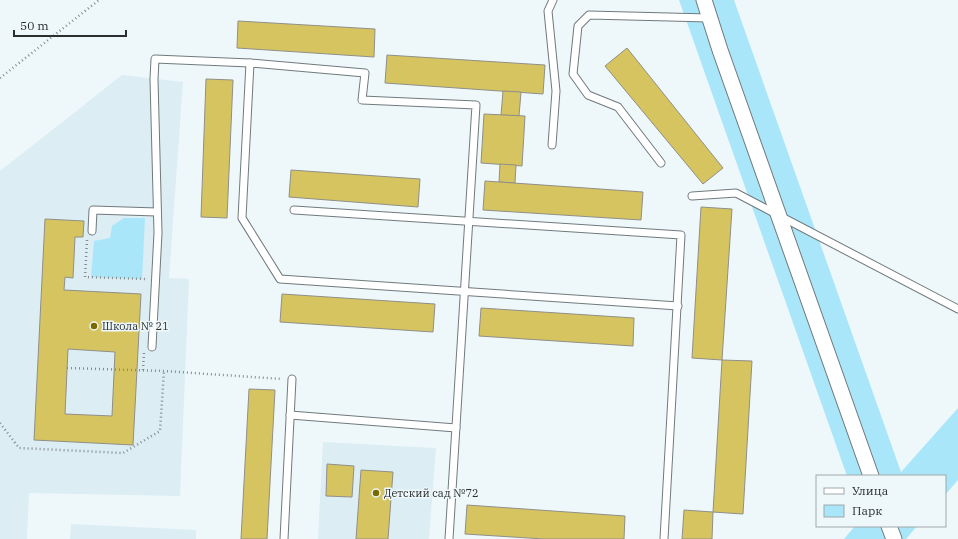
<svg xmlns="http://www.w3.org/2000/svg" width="958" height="539" font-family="'IBM Plex Serif',serif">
<rect width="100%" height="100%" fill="#eef8fb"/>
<!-- built -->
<g fill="#dcedf4">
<path d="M122 75 183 82 169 278 189 279 180 496 29 493 27 539H0V171Z"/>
<path d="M323 442 436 448 429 539H318Z"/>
<path d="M71 524 196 530V539H70Z"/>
</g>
<!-- green -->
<g fill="#aae6fa">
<path d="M679 0H734L901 472 958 408V480L945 495V476H847Z"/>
<path d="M124 218H145L142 279 91 277 94 241 110 238 112 226Z"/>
<path d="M855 526H917L906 539H844Z"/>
</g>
<!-- building -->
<g fill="#d6c461" stroke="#908f88" fill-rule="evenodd">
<path d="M238 21 375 29 374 57 237 48Z"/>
<path d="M627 48 723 168 703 184 605 66Z"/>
<path d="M387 55 545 65 543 94 385 83Z"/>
<path d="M206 79 233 80 227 218 201 217Z"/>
<path d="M503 91 521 92 519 116 501 115Z"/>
<path d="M484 114 525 116 522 166 481 163Z"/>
<path d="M500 164 516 165 515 183 499 182Z"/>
<path d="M291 170 420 179 418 207 289 197Z"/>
<path d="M485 181 643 192 641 220 483 210Z"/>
<path d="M701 207 732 209 722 360 692 358Z"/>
<path d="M45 219 84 221 83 237H75L73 278 65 277 64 290 141 294 133 445 34 440ZM68 349 115 352 112 416 65 414Z"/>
<path d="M282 294 435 304 433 332 280 322Z"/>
<path d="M481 308 634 318 633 346 479 336Z"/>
<path d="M722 360 752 361 743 514 713 512Z"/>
<path d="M249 389 275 390 267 539H241Z"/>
<path d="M327 464 354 466 352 497 326 496Z"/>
<path d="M361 470 393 472 388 539H356Z"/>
<path d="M467 505 625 516 624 539H544L465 534Z"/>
<path d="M684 510 713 512 712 539H682Z"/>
</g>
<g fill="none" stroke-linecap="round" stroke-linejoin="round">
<defs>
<g id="lane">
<path d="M552 145 556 91 548 11 553 0"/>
<path d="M661 163 618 107 588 95 573 74 578 26 589 15 709 18"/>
<path d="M692 196 736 193 958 309"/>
<path d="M294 210 681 235 664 539"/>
<path d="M92 231 93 210 157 212"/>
<path d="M152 347 158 233 154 79 155 59 250 63"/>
<path d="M290 415 456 428"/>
<path d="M284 539 292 379"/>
<path d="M449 539C458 394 467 250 476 105L362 100 365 73 250 63 242 218 280 279 678 306"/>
</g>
<g id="street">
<path d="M704 0 720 50 871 476"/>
<path d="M889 526 894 539"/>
</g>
</defs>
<!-- lane casing -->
<use href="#lane" stroke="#71797c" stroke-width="9"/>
<!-- street casing -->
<use href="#street" stroke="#71797c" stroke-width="17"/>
<!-- path -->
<g stroke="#858b8d" stroke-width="2.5" stroke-dasharray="1 3" stroke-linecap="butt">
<path d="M0 78 99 0"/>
<path d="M87 240 85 277 145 279"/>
<path d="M67 368 164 371 282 379"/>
<path d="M143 370 144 353"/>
<path d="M0 423 19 448 123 453 160 431 164 371"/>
</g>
<!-- lane -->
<use href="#lane" stroke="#fff" stroke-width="7"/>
<!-- street -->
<use href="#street" stroke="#fff" stroke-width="15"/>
</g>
<!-- markers -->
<g fill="#796900" stroke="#eef8fb" stroke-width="1.5">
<circle cx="94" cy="326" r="4"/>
<circle cx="376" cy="493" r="4"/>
</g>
<g text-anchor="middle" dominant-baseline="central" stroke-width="3" stroke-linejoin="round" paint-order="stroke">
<!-- poi labels -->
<g font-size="11" fill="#2b2e2f" stroke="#eef8fb" text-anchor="start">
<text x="102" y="326">Школа № 21</text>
<text x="384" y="493">Детский сад №72</text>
</g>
</g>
<!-- legend -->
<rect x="816" y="475" width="130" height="52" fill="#eef8fb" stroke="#a0a7a9"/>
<rect x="824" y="488" width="20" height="6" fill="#ffffff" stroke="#a0a7a9"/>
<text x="852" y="495" font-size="12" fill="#2b2e2f">Улица</text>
<rect x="824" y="505" width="20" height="12" fill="#aae6fa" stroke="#a0a7a9"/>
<text x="852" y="515" font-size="12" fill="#2b2e2f">Парк</text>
<!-- scale -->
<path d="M14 30v6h112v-6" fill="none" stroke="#2b2e2f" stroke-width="2"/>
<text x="20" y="30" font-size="12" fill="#2b2e2f" stroke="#eef8fb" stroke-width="3" paint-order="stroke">50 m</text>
</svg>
